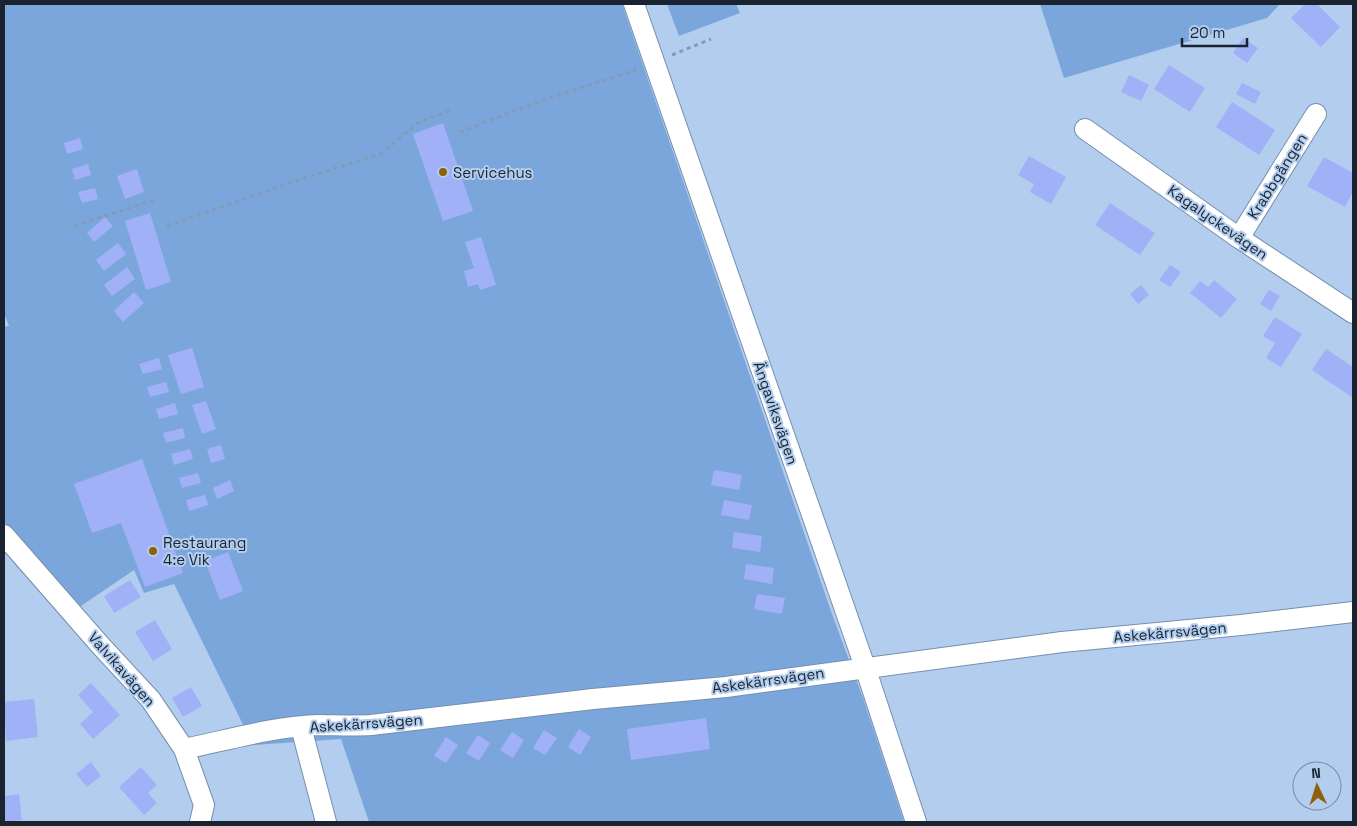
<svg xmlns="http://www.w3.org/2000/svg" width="1357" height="826" font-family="'Space Grotesk',sans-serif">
<rect width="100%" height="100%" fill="#b3cdee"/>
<!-- green -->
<g fill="#7ba6dc">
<path d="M4 4H622L831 611 863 698 904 822H369L341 739 253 745 174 584 144 593 134 570 78 608 4 522V327L9 326 4 313Z"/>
<path d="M667 4H736L740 13 679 36Z"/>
<path d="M1040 4H1280L1267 18 1064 78Z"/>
</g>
<!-- building -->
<g fill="#a1b1f7">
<path d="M1305 4H1317L1340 27 1321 47 1291 18Z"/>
<path d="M1243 38 1258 48 1247 63 1233 53Z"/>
<path d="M1169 65 1205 88 1190 112 1154 89Z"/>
<path d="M1129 75 1149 85 1141 101 1121 92Z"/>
<path d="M1242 83 1261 92 1255 104 1236 94Z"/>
<path d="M1232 102 1275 130 1259 155 1216 127Z"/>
<path d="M443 123 473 211 443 221 413 134Z"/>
<path d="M80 138 83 149 67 154 64 143Z"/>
<path d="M1029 156 1066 177 1051 204 1030 192 1034 184 1018 175Z"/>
<path d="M1324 157 1353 173V191L1345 207 1307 186Z"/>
<path d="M88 164 91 175 75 180 72 169Z"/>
<path d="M137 169 144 192 125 199 117 176Z"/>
<path d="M95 188 98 199 82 203 78 192Z"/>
<path d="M1110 203 1155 233 1140 255 1095 225Z"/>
<path d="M150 213 171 282 146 290 125 221Z"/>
<path d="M105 217 113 226 94 242 87 233Z"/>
<path d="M481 237 496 285 480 290 478 284 468 287 464 271 474 268 465 242Z"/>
<path d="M118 243 126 254 104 271 96 260Z"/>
<path d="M1170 265 1181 272 1170 287 1159 280Z"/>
<path d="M127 267 135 279 112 296 104 285Z"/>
<path d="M1214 280 1237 299 1221 318 1190 293 1200 281 1208 287Z"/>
<path d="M1141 285 1149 295 1138 304 1130 294Z"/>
<path d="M1269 290 1280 296 1271 311 1260 304Z"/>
<path d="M134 292 144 303 123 322 114 311Z"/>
<path d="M1275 317 1302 334 1281 367 1266 358 1275 343 1263 336Z"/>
<path d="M192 348 204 387 181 394 168 355Z"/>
<path d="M1326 349 1353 367V398L1312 370Z"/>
<path d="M159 358 162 369 143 374 139 364Z"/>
<path d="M166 382 169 392 150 397 147 387Z"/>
<path d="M206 401 216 429 202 434 192 405Z"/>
<path d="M175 403 178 414 159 419 156 409Z"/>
<path d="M183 428 185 438 166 443 163 433Z"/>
<path d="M221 445 225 459 211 463 207 449Z"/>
<path d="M190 449 193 459 174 465 171 454Z"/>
<path d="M142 459 183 573 145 587 121 523 92 533 74 484Z"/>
<path d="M714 470 742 475 739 490 711 485Z"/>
<path d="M198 473 201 483 182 488 179 478Z"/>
<path d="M230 480 234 491 217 499 213 488Z"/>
<path d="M205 495 208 505 189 511 186 500Z"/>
<path d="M724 500 752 505 749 520 721 515Z"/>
<path d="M734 532 762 536 760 552 732 548Z"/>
<path d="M228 552 243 591 220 600 205 561Z"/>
<path d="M746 564 774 568 772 584 744 579Z"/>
<path d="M130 580 141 597 114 613 104 596Z"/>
<path d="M757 594 785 598 782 614 754 609Z"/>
<path d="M155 620 172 649 153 661 135 632Z"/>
<path d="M91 683 120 715 93 739 80 724 93 712 78 695Z"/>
<path d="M191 687 202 706 183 717 172 698Z"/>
<path d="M34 699 38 737 6 741 4 702Z"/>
<path d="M706 718 710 749 631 760 627 729Z"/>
<path d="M579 729 591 737 580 755 568 747Z"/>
<path d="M544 730 557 738 545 755 533 748Z"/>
<path d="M512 732 524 740 513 758 500 750Z"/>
<path d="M478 735 490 743 479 761 466 753Z"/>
<path d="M446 737 458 745 446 763 434 756Z"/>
<path d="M91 762 101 776 87 787 76 774Z"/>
<path d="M141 767 157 785 148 793 157 803 144 815 119 787Z"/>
<path d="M19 794 22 820 4 822V796Z"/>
</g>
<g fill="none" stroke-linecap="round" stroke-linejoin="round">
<defs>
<g id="minor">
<path d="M634 4 865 667 916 822"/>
<path d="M1085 129 1239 238 1353 313"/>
<path d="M1239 238 1316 114"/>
<path d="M4 535 101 646 151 700 184 749 204 805 200 822"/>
<path d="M301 727 326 822"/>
<path d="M184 749C228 740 272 727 317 725 335 725 353 726 371 725L593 699 726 687 1062 642 1241 625 1353 612"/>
</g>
</defs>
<!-- minor casing -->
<use href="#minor" stroke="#768fae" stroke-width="22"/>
<!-- path -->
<g stroke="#859ab5" stroke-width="3" stroke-dasharray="4 4" stroke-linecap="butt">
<path d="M672 55 711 39"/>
<path d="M460 132 540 101 636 70"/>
<path d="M74 226 158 199"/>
<path d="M167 226 302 179 382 153 419 122 452 110"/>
</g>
<!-- minor -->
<use href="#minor" stroke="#fff" stroke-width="20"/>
</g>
<!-- markers -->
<g fill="#8f600b" stroke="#b3cdee" stroke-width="2">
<circle cx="443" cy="172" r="5"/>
<circle cx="153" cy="551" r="5"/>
</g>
<g text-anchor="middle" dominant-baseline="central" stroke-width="4" stroke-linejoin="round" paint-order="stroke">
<!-- poi labels -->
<g font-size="15" fill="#1a2431" stroke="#b3cdee" text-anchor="start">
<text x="453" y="172">Servicehus</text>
<text x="163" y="542">Restaurang<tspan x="163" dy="17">4:e Vik</tspan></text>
</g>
<!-- street labels -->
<g font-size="15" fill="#1a2431" stroke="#b3cdee">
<text transform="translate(1277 176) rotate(-58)">Krabbgången</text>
<text transform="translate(1218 222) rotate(35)">Kagalyckevägen</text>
<text transform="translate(776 413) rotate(71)">Ängaviksvägen</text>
<text transform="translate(1170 632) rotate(-5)">Askekärrsvägen</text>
<text transform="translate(122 669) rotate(49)">Valvikavägen</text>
<text transform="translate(768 680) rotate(-8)">Askekärrsvägen</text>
<text transform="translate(366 723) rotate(-4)">Askekärrsvägen</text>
</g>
</g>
<!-- border -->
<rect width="1357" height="826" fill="none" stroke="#1a2431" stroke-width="10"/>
<!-- north arrow -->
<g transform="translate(1317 786) rotate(356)"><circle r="24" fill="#b3cdee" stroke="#7689a2"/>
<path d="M0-4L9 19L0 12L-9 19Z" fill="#8f600b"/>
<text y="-8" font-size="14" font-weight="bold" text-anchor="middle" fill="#1a2431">N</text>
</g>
<!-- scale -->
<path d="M1182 38v8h65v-8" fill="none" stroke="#1a2431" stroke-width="2.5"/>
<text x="1190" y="38" font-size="15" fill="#1a2431" stroke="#b3cdee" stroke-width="4" paint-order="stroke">20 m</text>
</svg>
